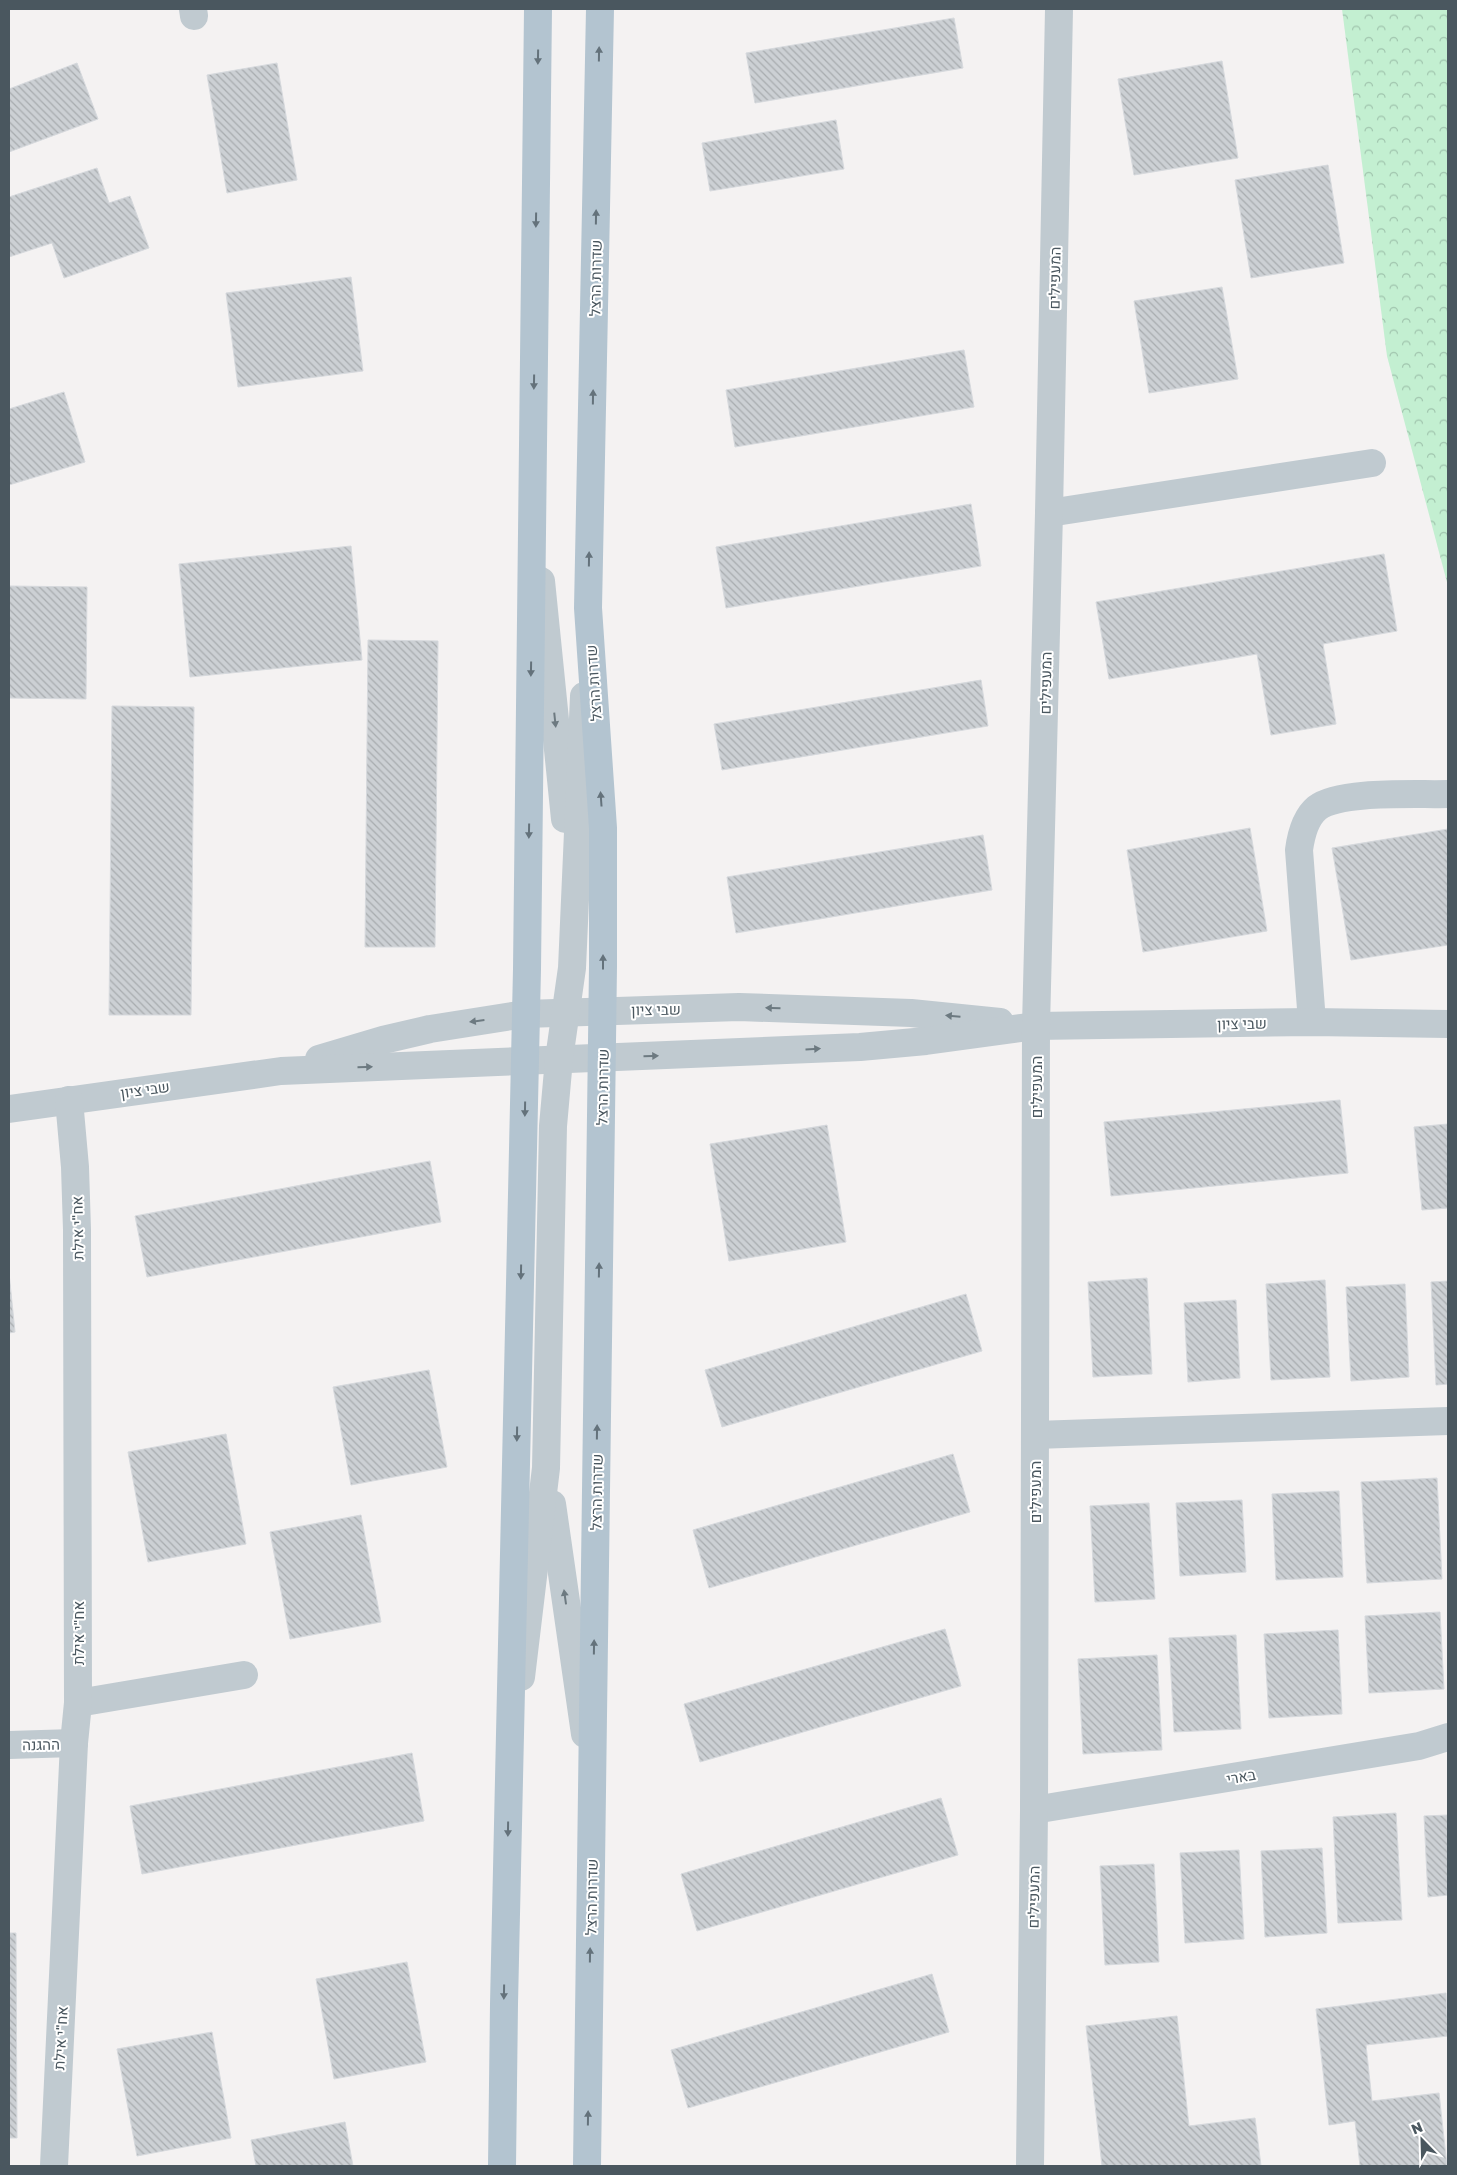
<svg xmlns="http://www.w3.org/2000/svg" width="1457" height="2175" font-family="'Golos Text',Heebo,sans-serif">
<defs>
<pattern id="park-crowns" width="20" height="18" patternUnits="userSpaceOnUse" patternTransform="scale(1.25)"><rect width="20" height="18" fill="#c3efd1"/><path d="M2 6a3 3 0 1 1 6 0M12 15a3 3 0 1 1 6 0" fill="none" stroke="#a0c4ad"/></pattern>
<pattern id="building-back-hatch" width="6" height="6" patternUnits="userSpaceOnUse" patternTransform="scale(1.25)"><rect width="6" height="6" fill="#ccd0d4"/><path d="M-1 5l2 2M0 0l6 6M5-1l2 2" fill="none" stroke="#a8acaf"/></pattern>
</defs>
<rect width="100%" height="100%" fill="#f4f2f2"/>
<!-- park -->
<path fill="url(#park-crowns)" d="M1342 9H1448V586L1387 356Z"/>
<!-- building -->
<g fill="url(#building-back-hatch)" stroke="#d6d9dd">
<path d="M954 18 963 68 755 103 746 53Z"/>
<path d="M1222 61 1238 158 1134 175 1118 79Z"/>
<path d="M77 63 98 119 9 152V89Z"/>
<path d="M277 63 297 180 227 193 207 75Z"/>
<path d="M836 120 844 169 710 191 702 143Z"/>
<path d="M1328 165 1344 263 1251 278 1235 180Z"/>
<path d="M97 168 109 203 130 196 149 248 64 278 52 243 9 257V197Z"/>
<path d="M351 277 363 371 238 387 226 293Z"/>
<path d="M1222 287 1238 379 1149 393 1134 301Z"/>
<path d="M964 350 974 407 735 447 726 390Z"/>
<path d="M64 392 85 462 9 485V409Z"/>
<path d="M971 504 981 566 726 608 716 547Z"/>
<path d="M351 546 362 660 190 677 179 564Z"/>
<path d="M1384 554 1397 631 1323 644 1336 724 1271 735 1257 654 1109 679 1096 602Z"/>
<path d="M9 586 87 587 86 699 9 698Z"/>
<path d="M368 640 438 641 435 947H365Z"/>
<path d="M981 680 988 726 722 770 714 724Z"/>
<path d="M112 706 194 707 191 1015H109Z"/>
<path d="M1250 828 1267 931 1143 952 1127 850Z"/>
<path d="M1448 829V945L1351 960 1332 848Z"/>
<path d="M983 835 992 890 736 933 727 877Z"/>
<path d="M1340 1100 1348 1173 1111 1196 1104 1122Z"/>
<path d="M1448 1124V1208L1422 1210 1414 1127Z"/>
<path d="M827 1125 846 1242 729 1261 710 1144Z"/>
<path d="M430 1161 441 1222 147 1277 135 1216Z"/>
<path d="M9 1273 15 1332 9 1333Z"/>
<path d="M1147 1278 1152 1374 1093 1377 1088 1282Z"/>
<path d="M1325 1280 1330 1377 1271 1380 1266 1284Z"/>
<path d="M1448 1281V1384L1436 1385 1431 1282Z"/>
<path d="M1405 1284 1409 1377 1351 1381 1346 1287Z"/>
<path d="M966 1294 982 1351 722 1427 705 1370Z"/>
<path d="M1236 1300 1240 1378 1188 1382 1184 1303Z"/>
<path d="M429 1370 447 1467 351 1485 333 1387Z"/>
<path d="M226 1434 246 1544 148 1562 128 1452Z"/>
<path d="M953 1454 970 1512 709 1588 693 1530Z"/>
<path d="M1437 1478 1442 1579 1367 1583 1361 1482Z"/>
<path d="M1339 1491 1343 1577 1276 1580 1272 1494Z"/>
<path d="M1242 1500 1246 1572 1180 1576 1176 1503Z"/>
<path d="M1149 1503 1155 1599 1095 1602 1090 1506Z"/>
<path d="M361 1515 381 1622 290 1639 270 1532Z"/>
<path d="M1440 1612 1444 1689 1369 1693 1365 1616Z"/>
<path d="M945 1629 961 1686 700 1762 684 1704Z"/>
<path d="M1338 1630 1342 1714 1269 1718 1264 1634Z"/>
<path d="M1236 1635 1241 1729 1174 1732 1169 1638Z"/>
<path d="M1157 1655 1162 1750 1083 1754 1078 1659Z"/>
<path d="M412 1753 424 1821 142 1874 130 1806Z"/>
<path d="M941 1798 958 1855 697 1931 681 1874Z"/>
<path d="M1396 1813 1402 1920 1338 1923 1333 1817Z"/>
<path d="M1448 1815V1895L1428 1897 1424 1816Z"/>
<path d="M1322 1848 1327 1933 1265 1937 1261 1851Z"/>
<path d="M1239 1850 1244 1939 1185 1943 1180 1853Z"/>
<path d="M1154 1864 1159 1962 1105 1965 1100 1866Z"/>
<path d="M9 1933H16L17 2138H9Z"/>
<path d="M407 1962 426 2062 334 2079 316 1979Z"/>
<path d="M932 1974 949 2032 688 2108 671 2050Z"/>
<path d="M1446 1993 1448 2036 1366 2045 1372 2101 1439 2093 1447 2166H1360L1355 2121 1329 2125 1316 2009Z"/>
<path d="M1177 2016 1189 2126 1255 2118 1261 2166H1102L1086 2026Z"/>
<path d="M212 2032 231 2138 137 2156 117 2049Z"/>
<path d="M345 2122 353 2166H256L251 2140Z"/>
</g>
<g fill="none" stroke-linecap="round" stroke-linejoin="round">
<!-- minor -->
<g stroke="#c0cad0" stroke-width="28">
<path d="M193 9 194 16"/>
<path d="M1049 513 1372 463"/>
<path d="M541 581 565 819"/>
<path d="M1312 1022 1299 850C1301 835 1305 818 1317 808 1340 790 1418 795 1448 794"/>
<path d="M319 1059 383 1040 430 1029 525 1014 739 1007 911 1013 1000 1022"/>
<path d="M9 1109 281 1071 860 1047 926 1041 1036 1026 1312 1022 1448 1024"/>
<path d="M1035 1435 1448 1421"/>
<path d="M552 1504 585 1734"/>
<path d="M521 1677 546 1468 553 1126 559 1059 572 968 584 696"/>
<path d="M78 1703 244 1675"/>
<path d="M9 1745 74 1743"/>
<path d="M1034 1810 1419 1746 1448 1737"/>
<path d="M54 2166 74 1743 78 1703 77 1230 75 1167 69 1100"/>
<path d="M1030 2166 1034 1810 1036 1026 1049 513 1059 9"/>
</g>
<!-- major -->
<g stroke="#b3c4d0" stroke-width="28">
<path d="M502 2166 504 2004 527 969 538 9"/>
<path d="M587 2166 603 966V828L588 608 600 9"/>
</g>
</g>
<!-- one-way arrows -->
<defs><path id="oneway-solid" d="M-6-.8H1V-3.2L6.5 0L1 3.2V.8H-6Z" transform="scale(1.25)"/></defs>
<g fill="#64727b">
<use href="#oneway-solid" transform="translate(599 54) rotate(-89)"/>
<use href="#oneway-solid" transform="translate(538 57) rotate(91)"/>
<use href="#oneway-solid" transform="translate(596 217) rotate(-89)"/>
<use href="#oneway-solid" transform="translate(536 220) rotate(91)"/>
<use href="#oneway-solid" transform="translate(534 382) rotate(91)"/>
<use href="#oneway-solid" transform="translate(593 397) rotate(-89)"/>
<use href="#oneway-solid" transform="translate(589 559) rotate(-89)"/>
<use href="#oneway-solid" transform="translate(531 669) rotate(91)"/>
<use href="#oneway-solid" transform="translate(601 799) rotate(-94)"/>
<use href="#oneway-solid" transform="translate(529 831) rotate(91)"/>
<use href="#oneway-solid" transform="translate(603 962) rotate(-90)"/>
<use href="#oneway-solid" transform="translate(525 1109) rotate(91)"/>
<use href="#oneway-solid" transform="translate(599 1270) rotate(-89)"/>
<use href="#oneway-solid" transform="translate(521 1272) rotate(91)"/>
<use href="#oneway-solid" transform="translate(597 1432) rotate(-89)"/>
<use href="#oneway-solid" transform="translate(517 1434) rotate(91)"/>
<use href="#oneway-solid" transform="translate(594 1647) rotate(-89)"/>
<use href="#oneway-solid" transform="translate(508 1829) rotate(91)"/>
<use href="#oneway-solid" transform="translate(590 1955) rotate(-89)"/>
<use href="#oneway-solid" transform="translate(504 1992) rotate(91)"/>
<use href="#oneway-solid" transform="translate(588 2118) rotate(-89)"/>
</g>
<g fill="#6d7a81">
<use href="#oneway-solid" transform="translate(555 720) rotate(84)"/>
<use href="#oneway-solid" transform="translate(773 1008) rotate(-178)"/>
<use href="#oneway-solid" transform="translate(953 1016) rotate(-175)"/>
<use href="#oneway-solid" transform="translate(477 1021) rotate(173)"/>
<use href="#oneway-solid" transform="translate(813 1049) rotate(-3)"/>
<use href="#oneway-solid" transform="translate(651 1056) rotate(-2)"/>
<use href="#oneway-solid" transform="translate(365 1067) rotate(-2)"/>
<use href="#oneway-solid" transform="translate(565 1597) rotate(-98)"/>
</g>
<g text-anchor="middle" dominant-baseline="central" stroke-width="4" stroke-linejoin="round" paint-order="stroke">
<!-- street labels -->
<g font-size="15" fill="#4a575f" stroke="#fff">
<text transform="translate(595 278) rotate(-89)">שדרות הרצל</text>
<text transform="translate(1054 278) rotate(-89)">המעפילים</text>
<text transform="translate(593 683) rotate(-94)">שדרות הרצל</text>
<text transform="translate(1045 683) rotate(-89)">המעפילים</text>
<text transform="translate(656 1009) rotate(-1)">שבי ציון</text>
<text transform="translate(1242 1023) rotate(-1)">שבי ציון</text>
<text transform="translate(602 1087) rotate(-89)">שדרות הרצל</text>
<text transform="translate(1036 1087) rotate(-90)">המעפילים</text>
<text transform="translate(145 1089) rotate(-8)">שבי ציון</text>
<text transform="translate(77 1228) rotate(-91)">אח"י אילת</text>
<text transform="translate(596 1492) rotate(-89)">שדרות הרצל</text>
<text transform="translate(1035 1492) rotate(-90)">המעפילים</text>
<text transform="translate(78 1633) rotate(-90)">אח"י אילת</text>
<text transform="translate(41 1744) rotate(-1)">ההגנה</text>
<text transform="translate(1241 1776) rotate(-10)">בארי</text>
<text transform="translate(591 1897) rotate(-89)">שדרות הרצל</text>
<text transform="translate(1033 1897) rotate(-89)">המעפילים</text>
<text transform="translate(60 2038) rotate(-87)">אח"י אילת</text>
</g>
</g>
<!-- border -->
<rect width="1457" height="2175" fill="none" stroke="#4a575f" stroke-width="20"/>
<!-- north arrow -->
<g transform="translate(1422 2140) rotate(337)" stroke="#ffffff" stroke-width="4" paint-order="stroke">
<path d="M0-4L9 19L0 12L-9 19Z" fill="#4a575f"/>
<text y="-8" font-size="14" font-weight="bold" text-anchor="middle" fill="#4a575f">N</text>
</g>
</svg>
